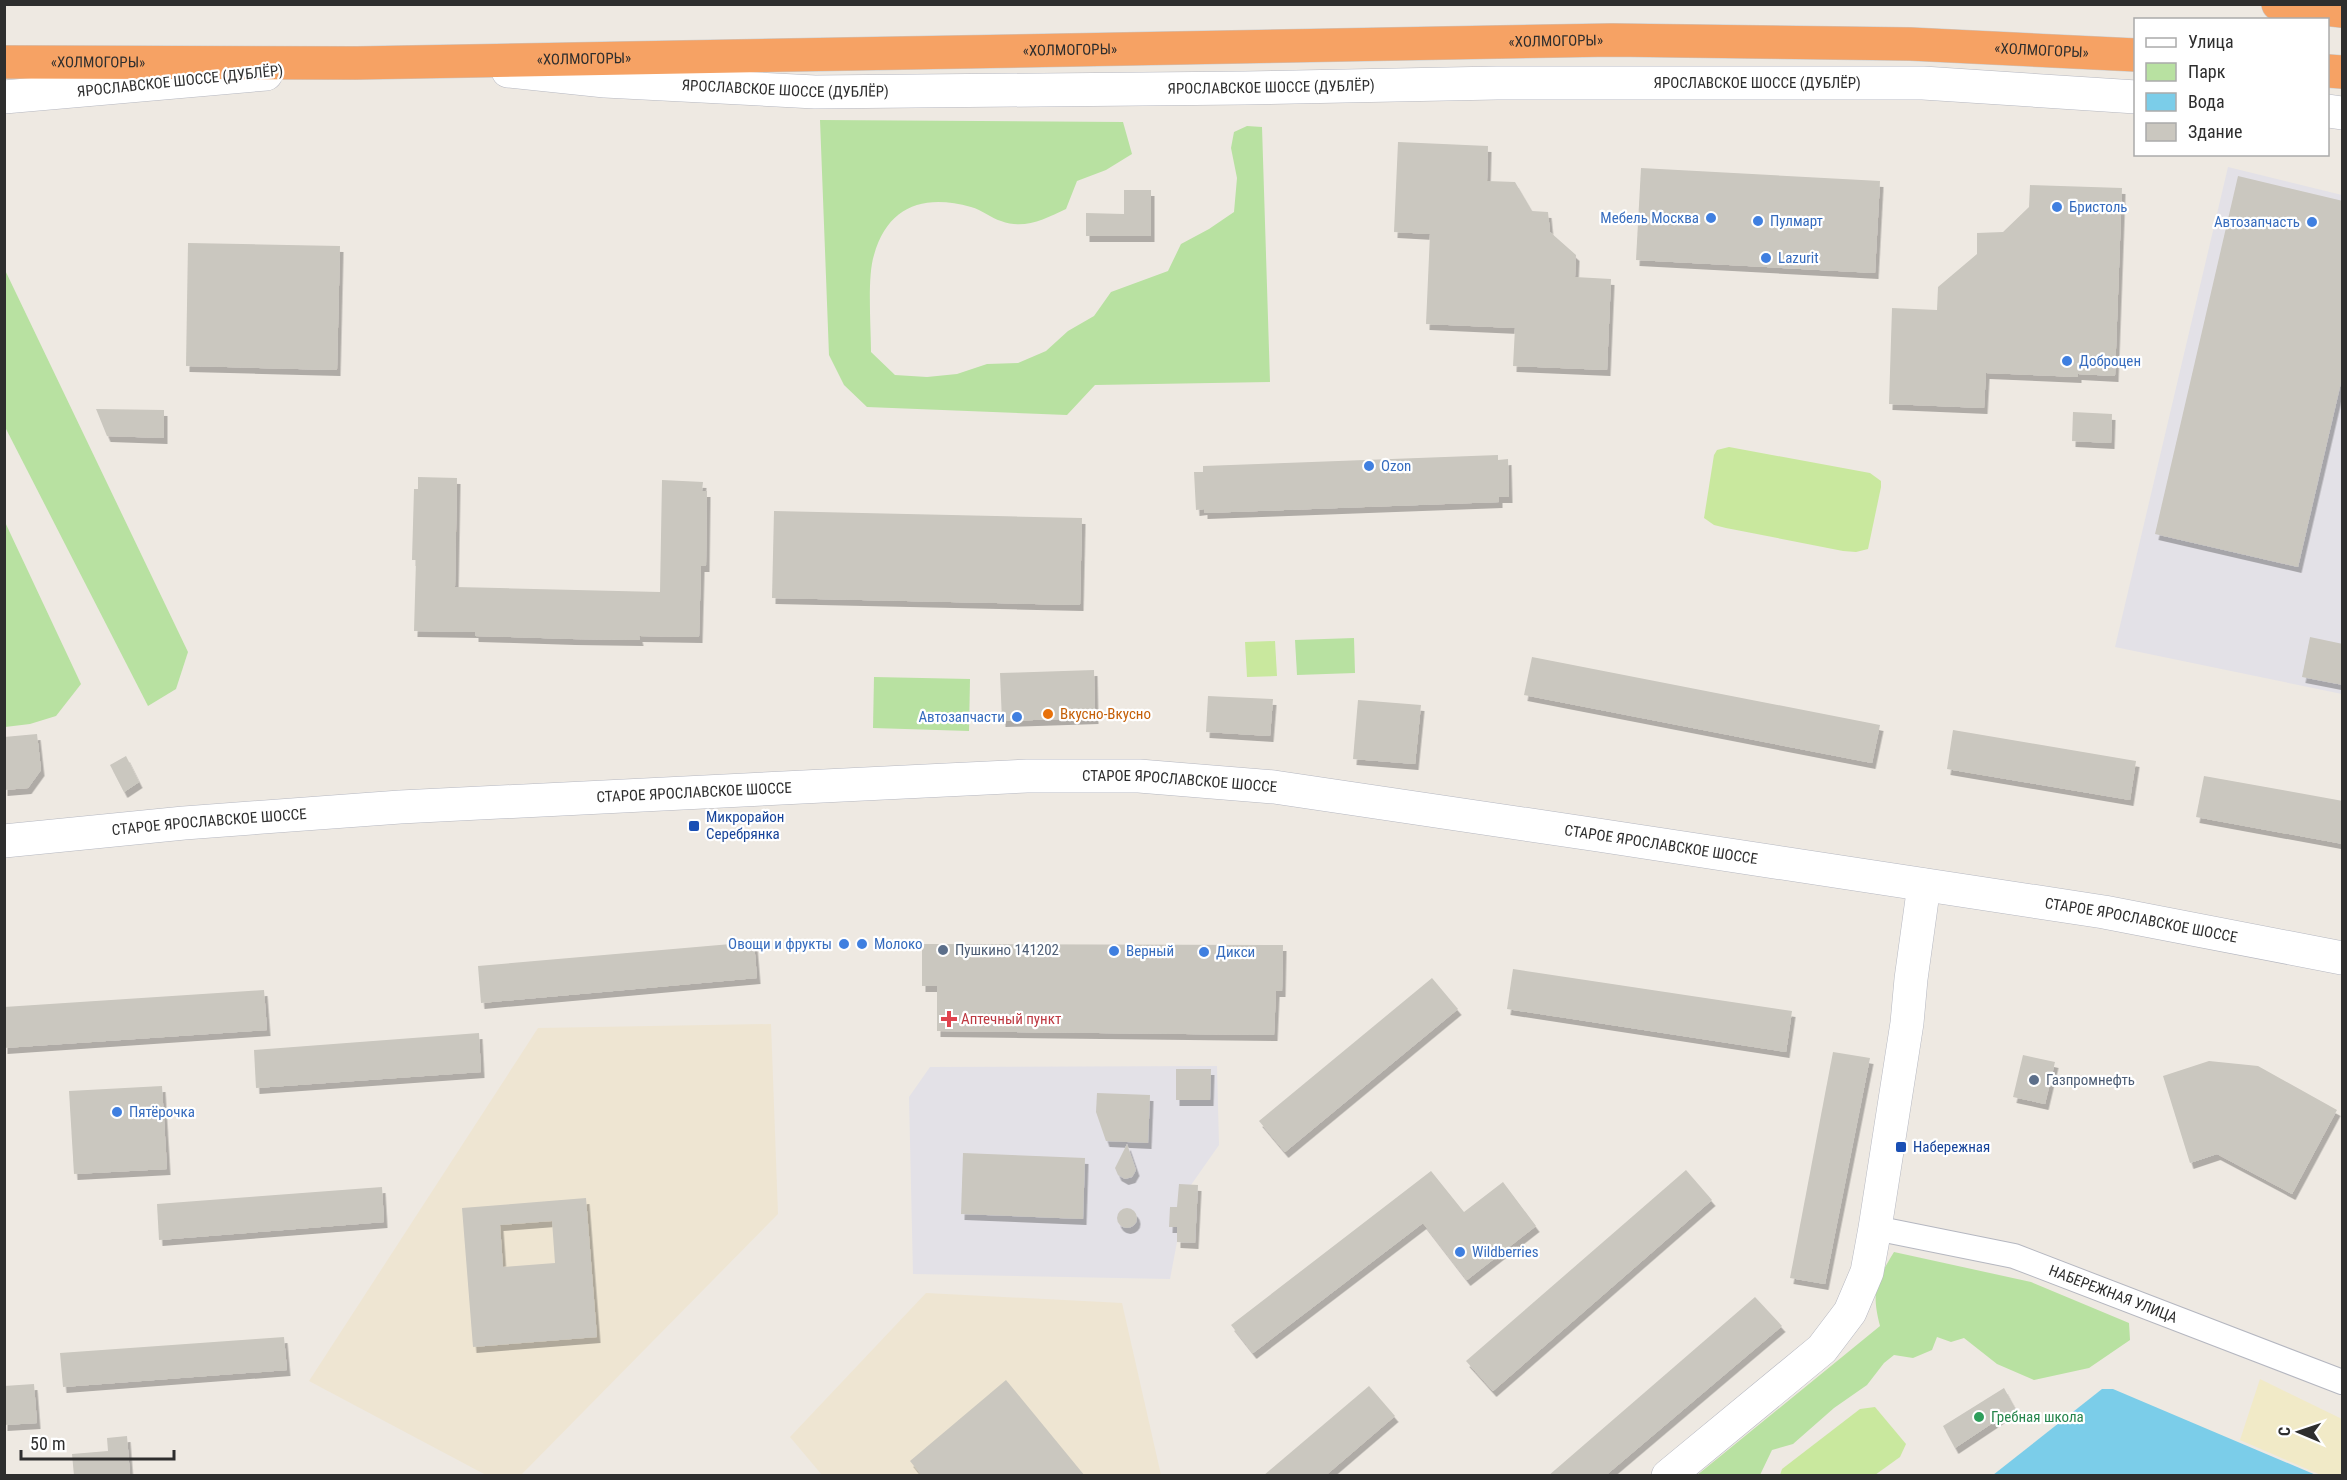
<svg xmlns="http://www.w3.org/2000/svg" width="2347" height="1480" font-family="'Roboto Condensed',sans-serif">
<defs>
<filter id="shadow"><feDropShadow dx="3.5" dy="6" stdDeviation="0" flood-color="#0004"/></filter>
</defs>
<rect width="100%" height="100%" fill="#eee9e2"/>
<!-- industrial -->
<g fill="#e3e1e7">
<path d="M2228 167 2342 195V694L2115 647Z"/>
<path d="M1217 1066 1219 1145 1191 1185H1198L1195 1243 1177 1242 1170 1279 913 1274 909 1097 930 1067Z"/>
</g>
<!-- education -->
<g fill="#eee5d2">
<path d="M771 1024 778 1214 521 1475H486L309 1381 538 1028Z"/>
<path d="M926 1293 1122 1303 1161 1475H822L790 1437Z"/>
</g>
<!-- green -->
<g fill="#b8e1a1">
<path d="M820 120 1123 122 1132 154 1106 170 1077 181 1066 209C1045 219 1024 230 1001 221 991 218 982 210 971 207 925 194 888 205 874 255 867 277 871 327 871 352L895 375 927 377 957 374 987 364 1018 363 1046 351 1068 331 1094 316 1111 292 1168 271 1181 244 1209 229 1234 212 1237 178 1231 148 1234 132 1247 126 1262 127 1270 382 1095 385 1067 415 867 407 844 385 829 355Z"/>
<path d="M4 268 188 652 176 689 148 706 5 427Z"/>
<path d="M4 520 81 684 56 716 30 724 5 727Z"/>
<path d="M1354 638 1355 673 1297 675 1295 640Z"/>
<path d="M874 677 970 679 969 731 873 728Z"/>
<path d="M1894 1252 2031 1282 2129 1323 2130 1340 2089 1368 2034 1380 1997 1364 1964 1338 1951 1342 1937 1337 1932 1350 1913 1358 1894 1355 1884 1363 1867 1385 1834 1408 1793 1444 1772 1450 1760 1475 1696 1476 1880 1326C1871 1291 1876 1282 1894 1252Z"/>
</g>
<!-- sand -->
<path fill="#f1eac7" d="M2260 1379 2342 1419V1475H2321L2240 1440Z"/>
<!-- pitch -->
<g fill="#c9e89e">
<path d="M1729 447 1870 473 1881 481V487L1868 549 1856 552 1843 551 1726 528 1714 525 1704 518 1714 455 1717 450Z"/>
<path d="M1275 641 1277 676 1247 677 1245 642Z"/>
<path d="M1875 1407 1906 1444 1900 1457 1875 1475H1780L1782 1469 1860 1409Z"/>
</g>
<!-- water -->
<path fill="#7bcde9" d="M2102 1389H2113L2316 1475H1993Z"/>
<!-- building -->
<g fill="#cac7bf" fill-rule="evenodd" filter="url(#shadow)">
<path d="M1398 142 1488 146 1487 181 1515 182 1532 211 1548 212 1550 232 1576 255 1575 277 1611 279 1607 370 1513 366 1515 328 1426 324 1430 234 1394 232Z"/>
<path d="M1641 168 1880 181 1875 273 1636 260Z"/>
<path d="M2238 176 2343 201V374L2298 567 2155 534Z"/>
<path d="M2030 185 2122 188 2115 376 2078 374V377L1986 373 1984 408 1889 404 1892 308 1937 310 1938 287 1977 254V233L2003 232 2029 207Z"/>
<path d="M1124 190H1151V236H1086V213L1124 214Z"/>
<path d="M188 243 340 246 337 370 186 366Z"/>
<path d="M96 409 164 410V438L107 436Z"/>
<path d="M2073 412 2112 414 2111 443 2072 441Z"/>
<path d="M1498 455V460L1508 459 1509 497H1499V502L1204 513V509L1196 510 1194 472H1203V466Z"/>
<path d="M418 477 457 478 455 587 660 592 662 480 703 482 702 491H707L706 566H701L699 637 639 636 640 640 572 639 475 636V632L414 631 416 560H412L414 489H418Z"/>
<path d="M774 511 1082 518 1080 605 772 598Z"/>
<path d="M2310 637 2343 644V685L2302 677Z"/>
<path d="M1532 657 1880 725 1872 763 1524 695Z"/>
<path d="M1094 670 1095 718 1002 721 1000 673Z"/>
<path d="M1208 696 1273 699 1270 736 1206 732Z"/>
<path d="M1358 700 1421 705 1415 764 1353 759Z"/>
<path d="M1953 730 2136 761 2130 800 1947 769Z"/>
<path d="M37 734 41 770 28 788 4 790V737Z"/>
<path d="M126 756 139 782 124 792 110 765Z"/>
<path d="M2204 776 2343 801V844L2196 817Z"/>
<path d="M754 942 757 978 481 1003 478 966Z"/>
<path d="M922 944 1283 945 1282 991H1276L1274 1035 937 1031V986H922Z"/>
<path d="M1513 969 1792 1011 1786 1052 1507 1009Z"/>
<path d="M1432 978 1458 1009 1285 1152 1259 1121Z"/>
<path d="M264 990 267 1030 4 1048V1007Z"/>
<path d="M479 1033 481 1072 256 1088 254 1050Z"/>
<path d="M1833 1052 1870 1058 1825 1284 1790 1278Z"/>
<path d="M2023 1055 2055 1062 2045 1104 2013 1097Z"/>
<path d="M2209 1061 2258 1066 2337 1110 2292 1194 2217 1154 2190 1163 2163 1076Z"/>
<path d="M1176 1069H1211L1210 1100H1176Z"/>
<path d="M162 1086 167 1169 74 1174 69 1091Z"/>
<path d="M1097 1093 1150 1095 1148 1143 1106 1141 1096 1112Z"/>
<path d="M1127 1144 1136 1170 1132 1177 1125 1179 1118 1175 1115 1168Z"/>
<path d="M963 1153 1085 1158 1083 1219 961 1214Z"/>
<path d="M1686 1170 1712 1200 1493 1391 1466 1361Z"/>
<path d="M1431 1171 1464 1212 1503 1182 1536 1226 1467 1280 1423 1223 1253 1353 1231 1325Z"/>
<path d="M1179 1184 1198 1185 1195 1243 1177 1242V1227H1169L1170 1207H1177Z"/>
<path d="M382 1187 384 1222 159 1240 157 1204Z"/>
<path d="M586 1198 597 1337 473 1347 462 1208ZM552 1221 555 1263 503 1267 500 1225Z"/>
<circle cx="1127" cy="1218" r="10"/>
<path d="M1755 1297 1782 1326 1605 1476H1548Z"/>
<path d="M284 1337 287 1370 63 1387 60 1353Z"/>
<path d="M1006 1380 1085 1476H922L910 1461Z"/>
<path d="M34 1384 37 1423 4 1425V1386Z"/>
<path d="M1369 1386 1395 1416 1325 1476H1263Z"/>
<path d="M2004 1388 2015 1408 1955 1448 1943 1426Z"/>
<path d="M127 1436 130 1475 74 1476 72 1454 108 1451 107 1438Z"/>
</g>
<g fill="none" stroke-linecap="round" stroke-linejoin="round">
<defs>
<g id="street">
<path id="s1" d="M1875 1228 2014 1256 2342 1382"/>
</g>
<g id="secondary">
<path id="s2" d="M508 71 605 81 815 92 1245 88 1497 83H1923L2136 97"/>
<path d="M4 97 266 74"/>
<path d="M2328 111 2342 113"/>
<path id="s3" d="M4 841 184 823 400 807 1027 776H1139L1274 787 1598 835 2104 912 2342 958"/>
<path d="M1668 1476 1822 1349 1850 1312 1867 1272 1875 1228 1907 1023 1911 979 1924 885"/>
</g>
<g id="highway">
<path d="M2278 4 2342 11"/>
<path id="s4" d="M4 62 356 63 1612 40 1910 44 2136 55"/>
<path d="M2328 71 2342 72"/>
</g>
</defs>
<!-- street casing -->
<use href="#street" stroke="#b5b7c0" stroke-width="26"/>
<!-- secondary casing -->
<use href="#secondary" stroke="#b5b7c0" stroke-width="34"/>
<!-- highway casing -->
<use href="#highway" stroke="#c9c9c9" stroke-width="34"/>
<!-- street -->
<use href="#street" stroke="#fff" stroke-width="24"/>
<!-- secondary -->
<use href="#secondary" stroke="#fff" stroke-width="33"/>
<!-- highway -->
<use href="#highway" stroke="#f6a264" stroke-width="33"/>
</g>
<!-- markers -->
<g fill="#3f7fe0" stroke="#fff" stroke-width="2">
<circle cx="2057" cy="207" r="6"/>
<circle cx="1711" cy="218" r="6"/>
<circle cx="1758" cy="221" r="6"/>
<circle cx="2312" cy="222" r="6"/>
<circle cx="1766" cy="258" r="6"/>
<circle cx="2067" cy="361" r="6"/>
<circle cx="1369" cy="466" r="6"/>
<circle cx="1017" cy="717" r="6"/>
<circle cx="844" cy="944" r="6"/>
<circle cx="862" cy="944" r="6"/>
<circle cx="1114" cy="951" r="6"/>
<circle cx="1204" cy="952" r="6"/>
<circle cx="117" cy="1112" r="6"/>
<circle cx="1460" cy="1252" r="6"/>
</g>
<circle fill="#e8710a" stroke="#fff" stroke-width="2" cx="1048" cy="714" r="6"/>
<g fill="#1a4fb4" stroke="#fff" stroke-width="2">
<rect x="688" y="820" width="12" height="12" rx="3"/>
<rect x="1895" y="1141" width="12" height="12" rx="3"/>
</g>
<g fill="#5c6f8a" stroke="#fff" stroke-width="2">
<circle cx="943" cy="950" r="6"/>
<circle cx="2034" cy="1080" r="6"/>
</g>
<path fill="#e0444e" stroke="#fff" stroke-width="2" d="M946 1010h6v6h6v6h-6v6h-6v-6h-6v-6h6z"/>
<circle fill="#2e9e5b" stroke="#fff" stroke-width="2" cx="1979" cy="1417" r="6"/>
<g text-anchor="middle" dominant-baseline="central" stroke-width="4.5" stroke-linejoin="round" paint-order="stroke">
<!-- street labels -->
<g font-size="15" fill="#2e2e2e" stroke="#fff">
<text stroke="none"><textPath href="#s4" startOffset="1552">«ХОЛМОГОРЫ»</textPath></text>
<text stroke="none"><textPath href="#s4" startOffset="1066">«ХОЛМОГОРЫ»</textPath></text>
<text stroke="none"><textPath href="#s4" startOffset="2038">«ХОЛМОГОРЫ»</textPath></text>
<text stroke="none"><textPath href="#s4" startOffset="580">«ХОЛМОГОРЫ»</textPath></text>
<text stroke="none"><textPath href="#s4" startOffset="94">«ХОЛМОГОРЫ»</textPath></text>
<text transform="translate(180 81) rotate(-6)">ЯРОСЛАВСКОЕ ШОССЕ (ДУБЛЁР)</text>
<text stroke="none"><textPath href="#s2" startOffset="1250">ЯРОСЛАВСКОЕ ШОССЕ (ДУБЛЁР)</textPath></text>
<text stroke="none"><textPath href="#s2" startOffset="764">ЯРОСЛАВСКОЕ ШОССЕ (ДУБЛЁР)</textPath></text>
<text stroke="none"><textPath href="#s2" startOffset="278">ЯРОСЛАВСКОЕ ШОССЕ (ДУБЛЁР)</textPath></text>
<text stroke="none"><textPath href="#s3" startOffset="1178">СТАРОЕ ЯРОСЛАВСКОЕ ШОССЕ</textPath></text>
<text stroke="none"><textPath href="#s3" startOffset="692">СТАРОЕ ЯРОСЛАВСКОЕ ШОССЕ</textPath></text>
<text stroke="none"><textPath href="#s3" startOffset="206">СТАРОЕ ЯРОСЛАВСКОЕ ШОССЕ</textPath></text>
<text stroke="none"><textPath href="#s3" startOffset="1664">СТАРОЕ ЯРОСЛАВСКОЕ ШОССЕ</textPath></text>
<text stroke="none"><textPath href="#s3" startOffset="2150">СТАРОЕ ЯРОСЛАВСКОЕ ШОССЕ</textPath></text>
<text stroke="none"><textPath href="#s1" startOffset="248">НАБЕРЕЖНАЯ УЛИЦА</textPath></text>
</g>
<!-- shop labels -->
<g font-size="15" fill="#366cbe" stroke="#fff" text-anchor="start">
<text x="2069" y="207">Бристоль</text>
<text x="1699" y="218" text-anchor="end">Мебель Москва</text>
<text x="1770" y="221">Пулмарт</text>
<text x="2300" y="222" text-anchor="end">Автозапчасть</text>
<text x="1778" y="258">Lazurit</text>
<text x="2079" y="361">Доброцен</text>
<text x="1381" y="466">Ozon</text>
<text x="1005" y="717" text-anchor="end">Автозапчасти</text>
<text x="832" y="944" text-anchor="end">Овощи и фрукты</text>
<text x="874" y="944">Молоко</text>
<text x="1126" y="951">Верный</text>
<text x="1216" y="952">Дикси</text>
<text x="129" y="1112">Пятёрочка</text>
<text x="1472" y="1252">Wildberries</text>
</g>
<!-- food labels -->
<g font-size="15" fill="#c56008" stroke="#fff" text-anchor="start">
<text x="1060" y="714">Вкусно-Вкусно</text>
</g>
<!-- transit labels -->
<g font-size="15" fill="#164399" stroke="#fff" text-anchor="start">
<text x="706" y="817">Микрорайон<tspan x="706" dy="17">Серебрянка</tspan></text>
<text x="1913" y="1147">Набережная</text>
</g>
<!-- service labels -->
<g font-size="15" fill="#4e5e75" stroke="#fff" text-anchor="start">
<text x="955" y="950">Пушкино 141202</text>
<text x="2046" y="1080">Газпромнефть</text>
</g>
<!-- health labels -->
<g font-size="15" fill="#be3a42" stroke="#fff" text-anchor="start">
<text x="961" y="1019">Аптечный пункт</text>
</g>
<!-- leisure labels -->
<g font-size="15" fill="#27864d" stroke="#fff" text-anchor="start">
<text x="1991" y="1417">Гребная школа</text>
</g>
</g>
<!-- border -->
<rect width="2347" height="1480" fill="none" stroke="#2e2e2e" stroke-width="12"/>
<!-- legend -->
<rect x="2134" y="18" width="195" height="138" fill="#ffffff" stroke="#ababab" stroke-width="1.5"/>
<rect x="2146" y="38" width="30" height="9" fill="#ffffff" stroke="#ababab" stroke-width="1.5"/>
<text x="2188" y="48" font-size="18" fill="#2e2e2e">Улица</text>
<rect x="2146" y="63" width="30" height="18" fill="#b8e1a1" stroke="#ababab" stroke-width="1.5"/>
<text x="2188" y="78" font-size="18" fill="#2e2e2e">Парк</text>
<rect x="2146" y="93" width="30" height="18" fill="#7bcde9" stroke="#ababab" stroke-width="1.5"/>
<text x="2188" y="108" font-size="18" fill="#2e2e2e">Вода</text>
<rect x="2146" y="123" width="30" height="18" fill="#cac7bf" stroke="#ababab" stroke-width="1.5"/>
<text x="2188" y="138" font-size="18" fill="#2e2e2e">Здание</text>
<!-- north arrow -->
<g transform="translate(2299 1432) rotate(272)" stroke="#ffffff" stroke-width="4.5" paint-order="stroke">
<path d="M0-4.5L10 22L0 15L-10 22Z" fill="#2e2e2e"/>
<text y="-9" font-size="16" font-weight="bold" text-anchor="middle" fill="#2e2e2e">С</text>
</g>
<!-- scale -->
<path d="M21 1450v9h153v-9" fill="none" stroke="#2e2e2e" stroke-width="3"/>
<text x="30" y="1450" font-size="18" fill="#2e2e2e" stroke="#ffffff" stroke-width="4.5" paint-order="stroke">50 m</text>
</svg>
